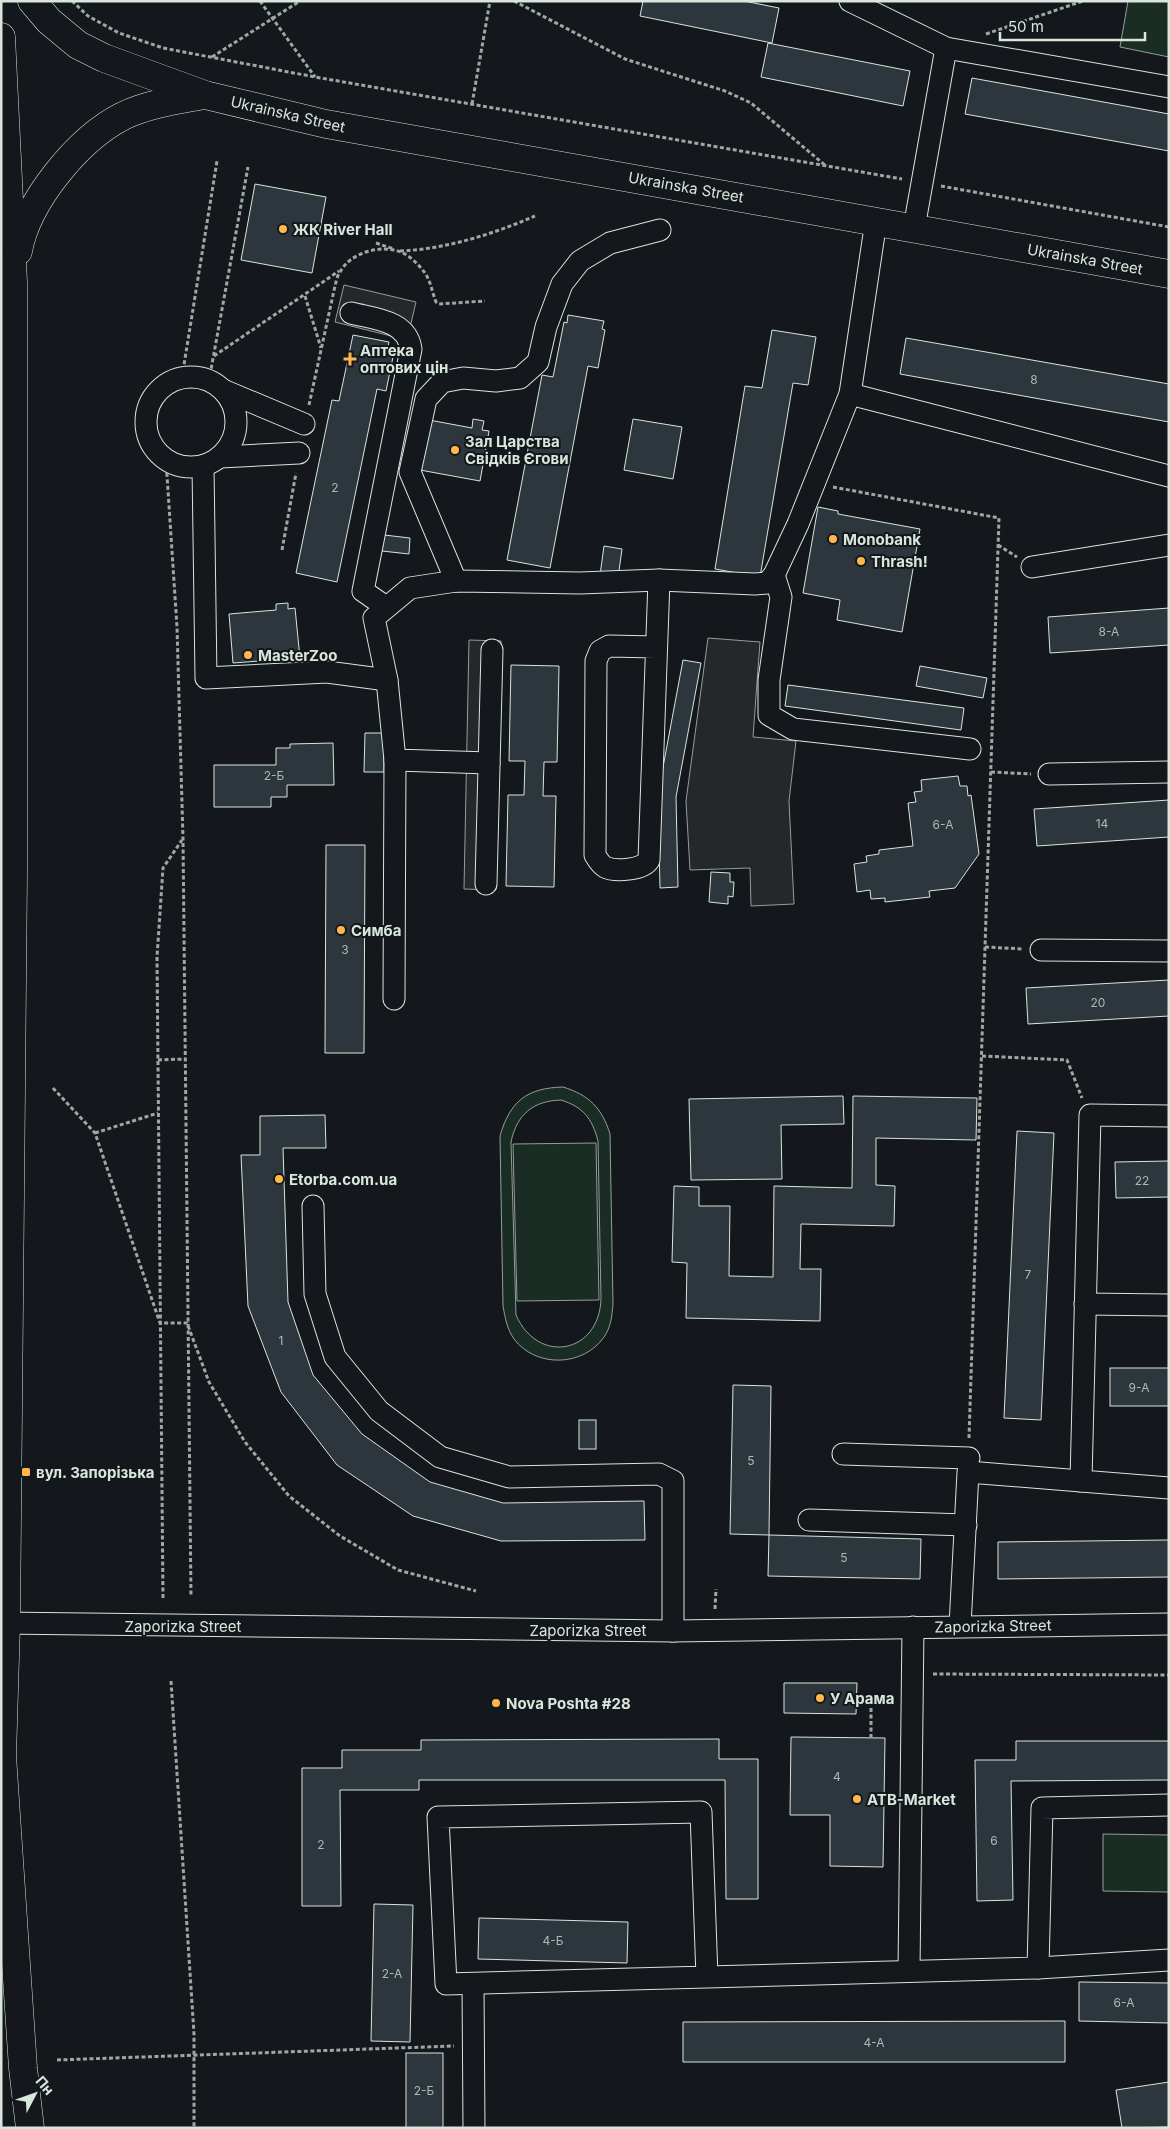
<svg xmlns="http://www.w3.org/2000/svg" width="1170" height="2129" font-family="Inter,sans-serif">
<rect width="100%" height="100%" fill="#14181c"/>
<!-- green -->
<g fill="#1a2d24" stroke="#939e99" fill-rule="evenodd">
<path d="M1128 1H1169V57L1120 47Z"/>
<path d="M563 1087C589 1095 602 1108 610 1134L613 1304C612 1316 611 1327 604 1337 583 1367 536 1368 514 1339 507 1329 505 1317 503 1306L500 1136C510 1101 527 1088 563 1087ZM561 1100C583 1107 592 1118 598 1141L601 1299C599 1354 538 1365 516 1315L511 1142C517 1114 533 1101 561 1100Z"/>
<path d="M596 1143 599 1300 517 1301 513 1144Z"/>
<path d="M1103 1834 1169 1835V1892L1103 1891Z"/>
</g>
<!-- parking -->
<g fill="#24282b" stroke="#939e99">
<path d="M344 285 416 302 407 340 335 322Z"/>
<path d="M708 638 760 642 753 737 796 741 789 801 794 904 751 906 750 868 690 870 686 801Z"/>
<path d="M469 640 501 641 496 890 464 889Z"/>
</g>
<!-- building -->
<g fill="#2c363c" stroke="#d8e6dc">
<path d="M643 1H744L779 8 772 43 640 16Z"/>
<path d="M768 43 910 71 903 106 761 77Z"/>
<path d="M972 78 1169 114V151L965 114Z"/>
<path d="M255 184 326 197 312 273 241 260Z"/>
<path d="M568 315 604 321 602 329 605 330 598 368 588 366 550 568 507 560 542 375 553 377 564 322 567 323Z"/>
<path d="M772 330 816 337 808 385 793 383 760 577 715 569 745 386 762 388Z"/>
<path d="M353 335 389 342 387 351 394 352 386 391 377 389 337 582 296 573 332 400 339 401Z"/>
<path d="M906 338 1169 384V422L900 374Z"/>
<path d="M473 419 484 421 482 430 489 431 480 481 420 470 429 420 472 428Z"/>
<path d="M633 419 682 427 673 479 624 470Z"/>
<path d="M818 507 838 511V514L920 529 902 632 837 620 840 600 803 593Z"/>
<path d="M384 535 410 538 409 554 382 551Z"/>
<path d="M604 546 622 549 618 578 600 575Z"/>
<path d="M288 603V609L295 608 300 658 233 663 229 614 276 610V604Z"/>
<path d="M1169 608V645L1050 653 1048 617Z"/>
<path d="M683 660 701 663 676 797 678 887 660 888 658 794Z"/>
<path d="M511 665 559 666 557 762H544L543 796H556L554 887 506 886 508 795H524L525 761H509Z"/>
<path d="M920 666 987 678 983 698 916 686Z"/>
<path d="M788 685 964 708 961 730 785 706Z"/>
<path d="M365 733H384V772H364Z"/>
<path d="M333 743 334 785H287V797H271V807H214V765H276V748H290V744Z"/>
<path d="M958 776 960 786H967L968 796 971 795 979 854 955 888 929 891 930 897 885 902V898L871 899 870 890 857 892 854 864 867 862 866 856 879 854V850L913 846 908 803 916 802 914 792 922 791 921 780Z"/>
<path d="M1169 800V837L1037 846 1034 809Z"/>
<path d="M326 845H365L364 1053H325Z"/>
<path d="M711 872 730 873V882H734L733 897 728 896V904L709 902Z"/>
<path d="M1169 980V1016L1028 1024 1026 988Z"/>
<path d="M843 1096 844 1124 781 1125 782 1179 691 1180 689 1099Z"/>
<path d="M853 1096 977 1098 976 1140 876 1138V1185L895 1186 894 1226 801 1224 800 1269H821L820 1321 686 1318 687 1263 672 1262 674 1186 699 1187V1206H730L729 1276 773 1277 774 1186 852 1188Z"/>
<path d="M325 1115 326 1148H283L288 1302 313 1375 362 1434 430 1482 503 1503 644 1501 645 1540 501 1541 413 1516 337 1465 281 1392 248 1306 241 1155H260V1116Z"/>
<path d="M1017 1131 1054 1133 1041 1420 1004 1418Z"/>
<path d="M1169 1161V1197L1116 1198 1115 1162Z"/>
<rect x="1110" y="1368" width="59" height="38"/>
<path d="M733 1385 771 1386 769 1535 730 1534Z"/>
<rect x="579" y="1420" width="17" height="29"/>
<path d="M769 1535 921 1539 920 1579 768 1576Z"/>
<path d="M1169 1540V1577L998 1579V1542Z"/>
<path d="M784 1683H857L856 1714 784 1713Z"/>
<path d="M791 1737 885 1738 883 1867 830 1866V1815H790Z"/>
<path d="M719 1739V1759H758V1899H726L725 1780H419V1790H340L341 1906H302V1768H342V1750H421V1740Z"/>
<path d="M1016 1741H1169V1780L1011 1781 1013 1900 977 1901 975 1760H1016Z"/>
<path d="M374 1904 413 1905 410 2042 371 2041Z"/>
<path d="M479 1918 628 1922 627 1963 478 1959Z"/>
<path d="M1079 1982 1169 1983V2023L1079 2021Z"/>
<path d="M1065 2021V2062H683V2022Z"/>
<rect x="406" y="2053" width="37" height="75"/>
<path d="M1169 2082V2127L1122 2128 1116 2090Z"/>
</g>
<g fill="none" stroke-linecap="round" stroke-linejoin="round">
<defs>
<g id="minor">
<path d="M850 1 946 48 1169 87"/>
<path d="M914 228 946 48"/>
<path d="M351 313C374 319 407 320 411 349L363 591 386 607"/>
<circle cx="191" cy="422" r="45"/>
<path d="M223 390 304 424"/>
<path d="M850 394 1169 476"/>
<path d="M220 457 299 453"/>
<path d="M203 466 206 678 327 672 387 680"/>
<path d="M1032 567 1169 545"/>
<path d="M774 575 781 597 769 680V715L793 729 970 749"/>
<path d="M456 581 410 472 426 399 442 382 463 378 496 381 520 378 538 362 546 327 562 284 580 261 610 243 660 230"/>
<path d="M656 647 609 646 600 651 596 661 595 855C598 860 600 864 605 867 615 872 643 870 649 860L659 580"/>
<path d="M489 763 395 760 387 680 374 618 410 588 456 581 580 583 659 580 755 584 767 583 774 575 798 524 850 394 876 221"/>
<path d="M1049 774 1169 772"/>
<path d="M486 884 492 650"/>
<path d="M1041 950 1169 951"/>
<path d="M394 999 395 760"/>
<path d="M1169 1116 1090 1115 1081 1481 1169 1488"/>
<path d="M313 1206 315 1294 335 1357 379 1411 440 1457 509 1477 659 1474 673 1481V1631"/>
<path d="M1085 1304 1169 1305"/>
<path d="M843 1454 969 1458"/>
<path d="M809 1520 966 1525"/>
<path d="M1 1623 673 1631 1169 1624"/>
<path d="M960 1626 968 1472 1081 1481"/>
<path d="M1038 1968 1169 1960"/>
<path d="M909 1971 913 1627"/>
<path d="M707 1977 701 1812 438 1817 446 1984C644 1978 841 1973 1038 1968L1042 1808 1169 1805"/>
<path d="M473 1984 474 2128"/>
</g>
<g id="major">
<path d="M32 1 49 21 78 45 104 58 205 95 326 124 1169 274"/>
<path d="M1 37 13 282V874L6 1624 2 1756 23 2068 30 2128"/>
<path d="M18 251C27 201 78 139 123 116 148 104 177 100 204 95"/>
</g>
</defs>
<!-- minor casing -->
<use href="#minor" stroke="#d8e6dc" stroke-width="23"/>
<!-- major casing -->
<use href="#major" stroke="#d8e6dc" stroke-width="29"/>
<!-- path -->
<g stroke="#9da8a2" stroke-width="3" stroke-dasharray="4 2.5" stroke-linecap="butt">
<path d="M72 1 88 16 119 33 163 48 315 77 902 179"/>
<path d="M260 1 315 77"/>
<path d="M514 1 625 59 725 91 751 103 826 166"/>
<path d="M986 34 1083 1"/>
<path d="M212 57 300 1"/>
<path d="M472 104 490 1"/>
<path d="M941 186 1169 227"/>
<path d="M376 243 394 249"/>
<path d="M400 251C447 249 493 234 535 216"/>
<path d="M305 296 321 348"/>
<path d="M214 356 339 271"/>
<path d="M210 375 248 167"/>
<path d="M182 377 217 161"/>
<path d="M309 405 335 286C336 282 337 276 340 272 350 253 379 245 398 251 409 254 419 265 425 273 431 282 432 292 436 302L439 304 485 301"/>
<path d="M166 460 177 627 183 839 191 1597"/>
<path d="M833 487 999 518 969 1438"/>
<path d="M998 545 1017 557"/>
<path d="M282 550 296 473"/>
<path d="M991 772 1031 774"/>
<path d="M985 947 1023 949"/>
<path d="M982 1056 1067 1060 1082 1098"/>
<path d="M158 1060 185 1059"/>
<path d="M53 1088 95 1133 160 1323H187L209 1382 245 1442 289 1496 340 1536 398 1570 476 1591"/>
<path d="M95 1133 158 1113"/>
<path d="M163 1598 157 957 163 868 182 840"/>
<path d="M715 1609 716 1589"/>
<path d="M933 1674 1169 1675"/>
<path d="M171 1681 194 2034V2128"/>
<path d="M871 1738V1694"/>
<path d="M57 2060 454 2046"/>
</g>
<!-- minor -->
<use href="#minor" stroke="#14181c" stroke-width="21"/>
<!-- major -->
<use href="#major" stroke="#14181c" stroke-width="28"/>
</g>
<!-- markers -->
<g fill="#ffb74d" stroke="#14181c" stroke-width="2">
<circle cx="283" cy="229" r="5"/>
<path d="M347.5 351.5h5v5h5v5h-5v5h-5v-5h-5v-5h5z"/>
<circle cx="455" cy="450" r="5"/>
<circle cx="833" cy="539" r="5"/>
<circle cx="861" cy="561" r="5"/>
<circle cx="248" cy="655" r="5"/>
<circle cx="341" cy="930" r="5"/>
<circle cx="279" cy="1179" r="5"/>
<rect x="21" y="1467" width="10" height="10" rx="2.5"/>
<circle cx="820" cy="1698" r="5"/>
<circle cx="496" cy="1703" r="5"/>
<circle cx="857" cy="1799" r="5"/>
</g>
<g text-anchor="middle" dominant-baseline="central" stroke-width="4" stroke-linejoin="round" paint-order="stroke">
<!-- number labels -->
<g font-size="12" fill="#adbab4">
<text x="1034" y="379">8</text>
<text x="335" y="487">2</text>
<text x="1109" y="631">8-А</text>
<text x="274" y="775">2-Б</text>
<text x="1102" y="823">14</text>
<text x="943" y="824">6-А</text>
<text x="345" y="949">3</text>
<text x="1098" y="1002">20</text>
<text x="1142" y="1180">22</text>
<text x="1028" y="1274">7</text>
<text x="281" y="1340">1</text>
<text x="1139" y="1387">9-А</text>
<text x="751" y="1460">5</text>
<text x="844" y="1557">5</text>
<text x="837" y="1776">4</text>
<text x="994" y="1840">6</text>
<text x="321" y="1844">2</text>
<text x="553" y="1940">4-Б</text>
<text x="392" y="1973">2-А</text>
<text x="1124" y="2002">6-А</text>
<text x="874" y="2042">4-А</text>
<text x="424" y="2090">2-Б</text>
</g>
<!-- street labels -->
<g font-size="15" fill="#d8e6dc" stroke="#14181c">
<text transform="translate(288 114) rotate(13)">Ukrainska Street</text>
<text transform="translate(686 187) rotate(10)">Ukrainska Street</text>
<text transform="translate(1085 259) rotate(10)">Ukrainska Street</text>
<text x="183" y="1626">Zaporizka Street</text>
<text transform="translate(993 1626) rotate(-1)">Zaporizka Street</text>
<text x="588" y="1630">Zaporizka Street</text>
</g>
<!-- poi labels -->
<g font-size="15" font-weight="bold" fill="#d8e6dc" stroke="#14181c" text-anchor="start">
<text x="293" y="229">ЖК River Hall</text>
<text x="360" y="350">Аптека<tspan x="360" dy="17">оптових цін</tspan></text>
<text x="465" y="441">Зал Царства<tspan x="465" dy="17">Свідків Єгови</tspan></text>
<text x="843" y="539">Monobank</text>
<text x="871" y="561">Thrash!</text>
<text x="258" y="655">MasterZoo</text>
<text x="351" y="930">Симба</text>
<text x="289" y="1179">Etorba.com.ua</text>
<text x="36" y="1472">вул. Запорізька</text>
<text x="830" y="1698">У Арама</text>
<text x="506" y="1703">Nova Poshta #28</text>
<text x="867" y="1799">ATB-Market</text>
</g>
</g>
<!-- border -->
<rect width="1170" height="2129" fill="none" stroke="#d8e6dc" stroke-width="5"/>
<!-- north arrow -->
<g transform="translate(35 2094) rotate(49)" stroke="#14181c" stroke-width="4" paint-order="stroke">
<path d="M0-4L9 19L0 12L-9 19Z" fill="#d8e6dc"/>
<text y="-8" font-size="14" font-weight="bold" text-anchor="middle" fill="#d8e6dc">Пн</text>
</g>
<!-- scale -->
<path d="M1000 32v8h145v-8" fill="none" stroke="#d8e6dc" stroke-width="2.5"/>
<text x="1008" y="32" font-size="15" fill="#d8e6dc" stroke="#14181c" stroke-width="4" paint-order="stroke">50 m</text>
</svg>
